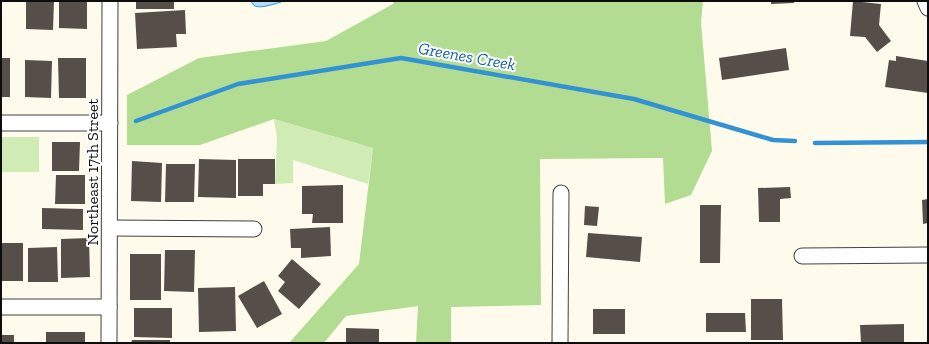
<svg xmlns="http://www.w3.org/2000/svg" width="929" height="344" font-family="'Zilla Slab',serif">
<rect width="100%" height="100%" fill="#fffbec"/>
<!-- green -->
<g fill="#d0ebb4">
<path d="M274 119 373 148 368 184 293 160V183L275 184 277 138Z"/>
<rect x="1" y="137" width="38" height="35"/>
</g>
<!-- forest -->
<path fill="#b3dc93" d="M394 1H703L701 22 712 151 691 195 665 204 663 158 540 159 541 305 451 307V343H416L418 306 346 316 324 343H289L359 264 373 148 274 119 200 145H127V95L199 58 326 41 393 4Z"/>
<!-- water -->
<path fill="#afdcf9" stroke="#3292d3" d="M251 1H284C277 3 262 9 255 6 253 5 252 3 251 1Z"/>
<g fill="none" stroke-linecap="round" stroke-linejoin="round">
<!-- stream -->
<g stroke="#3292d3" stroke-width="4.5">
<path d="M136 121 238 84 401 58 634 99 773 140 795 141"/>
<path d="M815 143 928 142"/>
</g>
</g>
<!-- building -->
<g fill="#564e49">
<path d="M26 1H54L53 30 26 29Z"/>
<path d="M59 1H87V29L59 28Z"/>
<rect x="136" y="1" width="38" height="8"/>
<path d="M771 1H794V3L771 4Z"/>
<path d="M853 1 881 4 879 25 891 41 877 52 865 37 850 36Z"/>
<path d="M185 10 186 34H176L177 47 137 49 135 13Z"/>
<path d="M786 48 789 70 722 80 719 58Z"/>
<path d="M896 56 928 61V93L885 87 889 60 896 61Z"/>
<rect x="1" y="58" width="9" height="39"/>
<path d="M58 58H86V98H59Z"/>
<path d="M25 60 52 61 51 98 25 97Z"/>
<path d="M52 142H80L79 171H52Z"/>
<path d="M199 159 236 160V198L198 197Z"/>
<path d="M238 159H275V184H263V196H238Z"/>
<path d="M132 161 162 163 161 202 131 201Z"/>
<path d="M166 164H195L194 202H165Z"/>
<path d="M56 175H85V204H55Z"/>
<path d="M343 185V223H312L313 214H302V186Z"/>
<path d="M790 187 791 198 780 199V222H759L758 188Z"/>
<path d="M928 199V223L923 224 922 200Z"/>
<path d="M700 205H721L720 263H700Z"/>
<path d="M585 206 599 207 597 226 584 225Z"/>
<path d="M42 208 83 209V230L42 229Z"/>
<path d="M330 227 331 256 301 258V248H291L290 229Z"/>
<path d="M588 233 642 237 640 262 586 257Z"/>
<path d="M89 238 90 277 61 278V239Z"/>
<rect x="1" y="243" width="22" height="38"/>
<path d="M57 247 58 282H28V248Z"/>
<path d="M165 250H195L194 292 164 291Z"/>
<rect x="130" y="254" width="31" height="46"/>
<path d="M292 259 321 284 299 309 278 291 285 282 278 276Z"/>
<path d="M264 281 282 314 257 328 238 296Z"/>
<path d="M235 287 236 331 199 332 198 288Z"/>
<path d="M751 299H782L783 340H751Z"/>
<path d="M134 308H172V338L134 337Z"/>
<rect x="593" y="309" width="32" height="25"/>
<path d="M706 313H745L746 332H706Z"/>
<path d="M904 324V343H861L860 325Z"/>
<path d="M346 328 379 329V343H346Z"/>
<rect x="46" y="332" width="39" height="11"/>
<rect x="1" y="335" width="13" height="8"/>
<path d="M132 340H170V343H131Z"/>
</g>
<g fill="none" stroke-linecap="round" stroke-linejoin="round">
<defs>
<g id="street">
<path d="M925 1 928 8"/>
<path d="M1 123H110"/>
<path d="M110 228 254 229"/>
<path d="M802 256 928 255"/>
<path d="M1 307H109"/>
<path d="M109 343 110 1"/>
<path d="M560 343 561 193"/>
</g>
</defs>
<!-- street casing -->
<use href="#street" stroke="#404040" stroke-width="17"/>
<!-- street -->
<use href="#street" stroke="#fff" stroke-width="15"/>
</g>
<g text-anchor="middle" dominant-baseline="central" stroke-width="4" stroke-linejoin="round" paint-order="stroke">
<!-- street labels -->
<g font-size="16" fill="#0d0d0d" stroke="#fff">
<text transform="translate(92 172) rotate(-90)">Northeast 17th Street</text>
</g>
<!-- water labels -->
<g font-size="17" font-style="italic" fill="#1162a4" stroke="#fff">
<text transform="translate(467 56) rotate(10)">Greenes Creek</text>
</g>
</g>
<!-- border -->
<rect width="929" height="344" fill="none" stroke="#0d0d0d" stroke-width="4"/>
</svg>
